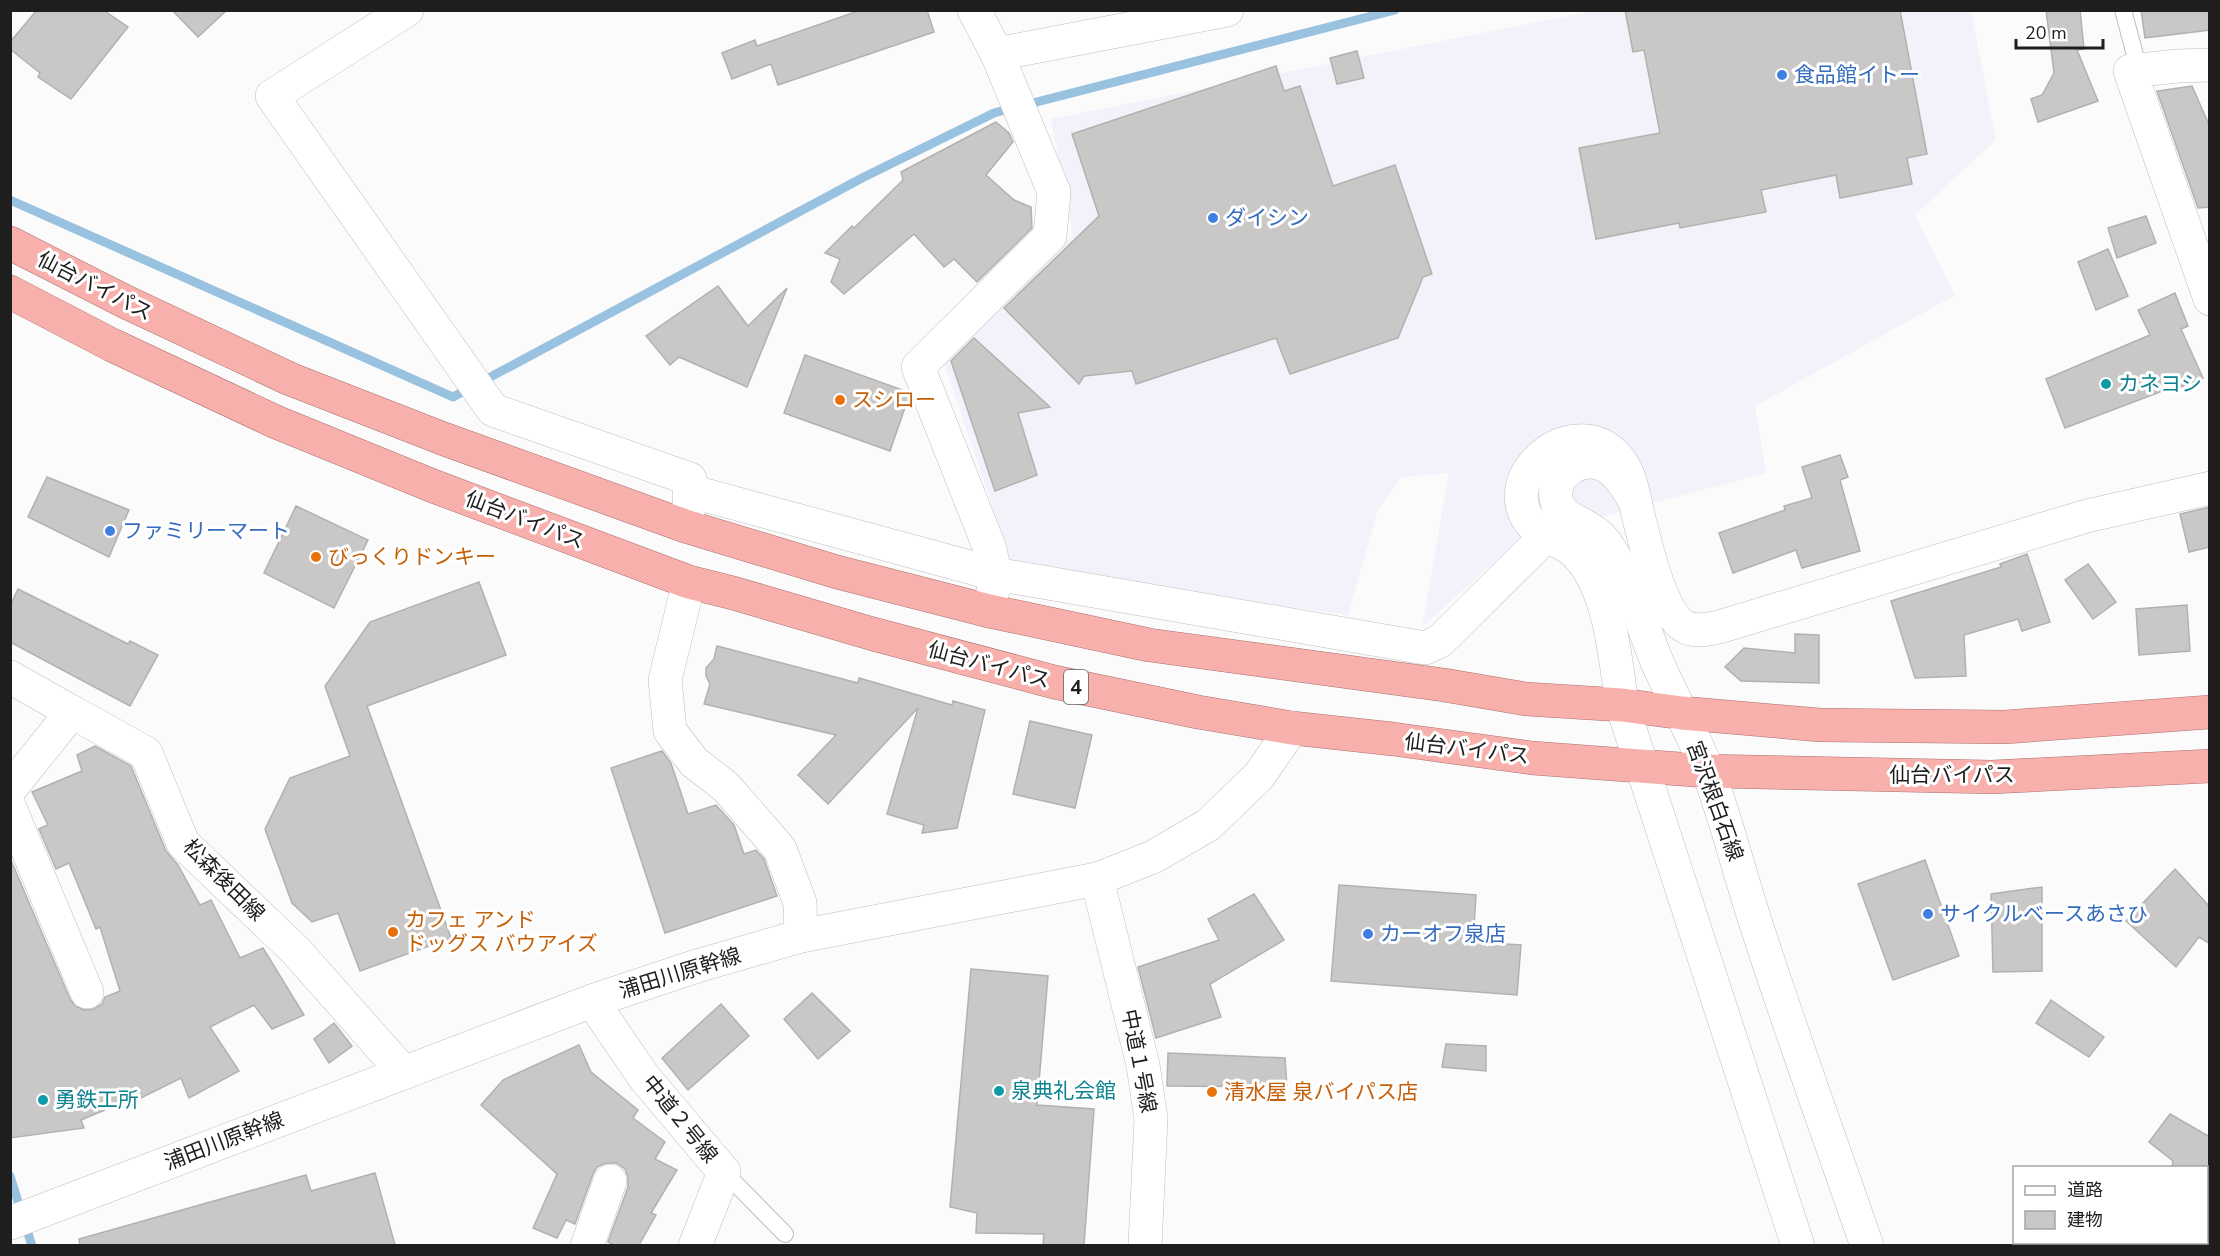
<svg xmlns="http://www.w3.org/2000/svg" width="2220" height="1256" font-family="'Nunito Sans','Noto Sans JP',sans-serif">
<rect width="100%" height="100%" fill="#fbfbfc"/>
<!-- built -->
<path fill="#f2f2fb" d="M1593 11H1971L1996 140 1915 215 1955 295 1755 406 1766 473 1521 538 1422 627 1449 473 1401 477 1378 510 1348 615 1013 568 942 356 1073 235 1051 119Z"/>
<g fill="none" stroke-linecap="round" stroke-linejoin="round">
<!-- stream -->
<g stroke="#99c2e0" stroke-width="9">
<path d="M1025 105 1395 10"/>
<path d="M10 200 453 397 864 177 994 113 1012 108"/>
<path d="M10 1176 32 1246"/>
</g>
</g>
<!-- building -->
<g fill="#cac8c7" stroke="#b3b1b0" stroke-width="1.5">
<path d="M37 10H103L128 27 71 99 38 77 40 73 10 49V42Z"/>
<path d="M172 10H227L198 37Z"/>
<path d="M861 10H927L934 32 778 85 771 64 732 79 722 53 755 40 757 46Z"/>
<path d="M1625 10H1900L1927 154 1907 158 1912 184 1840 198 1836 175 1761 190 1766 212 1680 228 1679 223 1596 239 1579 148 1660 133 1644 50 1633 52Z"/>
<path d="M2046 10H2080L2084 49 2077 50 2098 101 2038 122 2031 99 2042 95 2054 73Z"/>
<path d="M2141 10H2210V30L2145 38Z"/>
<path d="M1357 51 1364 78 1337 84 1330 58Z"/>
<path d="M1276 66 1284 91 1300 86 1333 186 1395 165 1432 274 1423 277 1398 338 1290 374 1276 338 1136 384 1132 371 1084 376 1079 384 1004 308 1099 216 1072 134Z"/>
<path d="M2192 86 2210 127V207L2198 208 2157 91Z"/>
<path d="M996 122 1009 133 1013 142 986 175 1014 200 1031 207 1032 228 977 282 954 259 944 267 914 234 844 294 831 282 840 259 825 253 852 226 854 228 903 180 901 172Z"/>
<path d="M2146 216 2156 243 2117 258 2108 228Z"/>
<path d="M2108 249 2128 296 2096 310 2078 262Z"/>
<path d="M718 286 748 326 787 288 747 387 679 357 670 365 646 336Z"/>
<path d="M2175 293 2188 326 2181 329 2203 378 2175 389 2173 387 2065 428 2046 379 2150 335 2138 310Z"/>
<path d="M974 338 1050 407 1018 413 1037 475 995 491 951 361Z"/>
<path d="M805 355 908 392 909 396 890 451 784 413Z"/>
<path d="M1840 455 1848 477 1840 480 1860 551 1802 568 1796 550 1733 573 1719 533 1785 510 1784 506 1812 498 1802 467Z"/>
<path d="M47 477 129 510 109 557 28 517Z"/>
<path d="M296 506 368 540 334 608 264 573Z"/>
<path d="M2210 507V547L2189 552 2180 514Z"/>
<path d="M2027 554 2050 622 2022 631 2018 619 1964 635 1966 676 1915 678 1891 601 2001 567 2000 564Z"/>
<path d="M2088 564 2116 602 2093 619 2065 580Z"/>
<path d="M479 582 506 655 367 706 451 938 360 971 338 913 312 922 292 903 265 829 290 778 350 756 325 686 370 622Z"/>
<path d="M18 589 128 644 130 641 158 655 130 706 10 642V606Z"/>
<path d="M2187 605 2190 651 2139 655 2136 609Z"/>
<path d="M1795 634 1819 635V683L1741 681 1725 667 1744 648 1795 653Z"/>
<path d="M717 646 858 683 859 678 952 705 953 701 985 710 957 828 922 833 924 825 887 814 918 708 828 804 798 775 836 735 704 704 710 684 706 676V668L714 659Z"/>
<path d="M1030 721 1092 735 1075 808 1013 794Z"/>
<path d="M95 746 131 766 166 851 178 865 200 905 211 900 240 958 263 948 304 1015 272 1029 254 1005 210 1027 239 1071 189 1098 181 1078 139 1099 138 1096 81 1120 84 1128 10 1138V858L70 999 75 1006 84 1010 94 1009 102 1004 105 997 120 991 100 927 96 929 69 863 56 869 39 829 48 825 32 792 82 771 77 755Z"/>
<path d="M662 751 671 763 688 814 716 805 734 825 744 854 756 850 764 859 777 896 665 933 611 768Z"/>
<path d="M1925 860 1959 956 1893 980 1858 884Z"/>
<path d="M2175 869 2210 907V944L2199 937 2176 967 2126 921Z"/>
<path d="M1339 885 1476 895 1473 942 1521 945 1517 995 1331 981Z"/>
<path d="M2042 887V971L1993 972 1991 894Z"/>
<path d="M1254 894 1284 940 1210 984 1221 1017 1156 1038 1138 967 1219 940 1208 919Z"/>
<path d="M971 969 1048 976 1037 1105 1094 1109 1084 1245H1043L1044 1234 976 1233 977 1213 950 1207Z"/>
<path d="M812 993 850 1031 818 1059 784 1019Z"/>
<path d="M2051 1000 2104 1037 2089 1057 2036 1023Z"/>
<path d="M721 1004 749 1036 688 1090 662 1058Z"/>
<path d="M334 1023 352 1046 329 1063 314 1039Z"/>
<path d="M1446 1044 1486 1046V1071L1442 1067Z"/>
<path d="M579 1045 591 1072 638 1110 633 1118 665 1142 655 1159 677 1170 651 1213 656 1215 639 1245H614L608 1242 628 1187V1177L625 1169 616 1163H606L597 1167 593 1174 575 1224 566 1220 557 1238 533 1228 557 1174 481 1105 503 1080Z"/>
<path d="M1168 1053 1285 1058 1287 1087 1167 1086Z"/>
<path d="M2170 1114 2210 1137V1167H2172L2173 1161 2149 1142Z"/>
<path d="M375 1173 395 1245H80L79 1239 306 1175 311 1191Z"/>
</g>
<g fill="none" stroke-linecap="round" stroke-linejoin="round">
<defs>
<g id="service">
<path d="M2123 10 2139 70"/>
<path d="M724 1172 785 1234"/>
</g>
<g id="minor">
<path d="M407 10 272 96 493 410 690 479 689 508"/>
<path d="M974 10 997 54 1054 192 1050 236 918 367 990 549 995 574 993 591"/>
<path d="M997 54 1227 10"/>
<path d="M2210 65 2178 66 2130 71 2210 299"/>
<path d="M690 491 995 574 1425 648 1440 641 1546 536C1478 492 1567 407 1615 455 1631 471 1633 494 1638 514 1645 542 1660 612 1684 626 1694 633 1707 629 1719 627L2087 516 2210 488"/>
<path d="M689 582 665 680 670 731 694 762 726 787 780 849 800 903 801 936"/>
<path d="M10 677 72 712"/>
<path d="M10 789 72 712 146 753 183 843 296 951 404 1073"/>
<path d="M10 808 87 992"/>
<path d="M592 1001 644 1077 724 1172 695 1246"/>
<path d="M2204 1242 2210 1245"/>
<path d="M587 1246 610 1181"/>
<path d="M2161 1246 2163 1242"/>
</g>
<g id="tertiary">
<path d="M1635 501C1627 488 1617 469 1601 464 1573 454 1543 485 1561 510 1568 519 1579 522 1588 528 1598 533 1606 542 1611 551 1633 586 1642 627 1658 664 1674 700 1693 735 1708 771 1728 824 1741 880 1759 933 1793 1038 1831 1141 1867 1246"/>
<path d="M1546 536C1554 540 1564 544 1571 549 1610 581 1615 657 1622 705L1798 1246"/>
<path d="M1097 879 1143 1065 1151 1119 1145 1246"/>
<path d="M10 1223 592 1001 697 966 801 936 1097 879 1153 857 1208 825 1259 776 1292 728"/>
</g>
<g id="trunk">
<path d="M10 243 126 302 290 379 444 439 685 526 837 572 989 611 1149 645 1444 685 1526 699 1622 705 1682 713 1820 725 2005 727 2210 712"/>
<path d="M10 292 112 345 276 422 433 486 689 582 733 593 873 634 1054 682 1198 712 1292 728 1393 739 1532 758 1707 771 1992 777 2210 766"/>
</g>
</defs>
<!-- service casing -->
<use href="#service" stroke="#bebec0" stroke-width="18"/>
<!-- minor casing -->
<use href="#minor" stroke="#bebec0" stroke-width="34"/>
<!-- tertiary casing -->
<use href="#tertiary" stroke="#bebec0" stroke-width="34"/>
<!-- trunk casing -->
<use href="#trunk" stroke="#aa706e" stroke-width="34"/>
<!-- service -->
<use href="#service" stroke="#fff" stroke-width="16"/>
<!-- minor -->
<use href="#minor" stroke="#fff" stroke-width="33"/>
<!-- tertiary -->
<use href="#tertiary" stroke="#fff" stroke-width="33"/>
<!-- trunk -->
<use href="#trunk" stroke="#f8b0ac" stroke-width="33"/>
</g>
<!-- markers -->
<g fill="#3f7fe0" stroke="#fff" stroke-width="2">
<circle cx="1782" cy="75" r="6"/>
<circle cx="1213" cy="218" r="6"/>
<circle cx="110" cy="531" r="6"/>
<circle cx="1928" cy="914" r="6"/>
<circle cx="1368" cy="934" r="6"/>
</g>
<g fill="#0f9aa8" stroke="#fff" stroke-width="2">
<circle cx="2106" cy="384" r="6"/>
<circle cx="999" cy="1091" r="6"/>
<circle cx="43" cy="1100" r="6"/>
</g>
<g fill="#e8710a" stroke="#fff" stroke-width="2">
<circle cx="840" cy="400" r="6"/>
<circle cx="316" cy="557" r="6"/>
<circle cx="393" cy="932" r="6"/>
<circle cx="1212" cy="1092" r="6"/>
</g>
<g text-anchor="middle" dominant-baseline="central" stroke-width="6" stroke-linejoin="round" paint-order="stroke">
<!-- shield labels -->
<rect fill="#fff" stroke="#626262" stroke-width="1.5" x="1064" y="670" width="24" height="34" rx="4.5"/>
<g font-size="20" font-weight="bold" fill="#1e1e1f">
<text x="1076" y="687">4</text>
</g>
<!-- shop labels -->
<g font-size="21" fill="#366cbe" stroke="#fff" text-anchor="start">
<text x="1794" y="75">食品館イトー</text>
<text x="1225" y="218">ダイシン</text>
<text x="122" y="531">ファミリーマート</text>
<text x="1940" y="914">サイクルベースあさひ</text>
<text x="1380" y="934">カーオフ泉店</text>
</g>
<!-- street labels -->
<g font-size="21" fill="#1e1e1f" stroke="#fff">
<text transform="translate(95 286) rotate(27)">仙台バイパス</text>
<text transform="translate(525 520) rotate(21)">仙台バイパス</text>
<text transform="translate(989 665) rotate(15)">仙台バイパス</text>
<text transform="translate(1467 749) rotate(7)">仙台バイパス</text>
<text x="1952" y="775">仙台バイパス</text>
<text transform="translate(1715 801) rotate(70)">宮沢根白石線</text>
<text transform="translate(224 880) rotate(45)">松森後田線</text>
<text transform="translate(680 973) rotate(-17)">浦田川原幹線</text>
<text transform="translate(1139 1061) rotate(79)">中道１号線</text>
<text transform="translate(680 1119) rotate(51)">中道２号線</text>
<text transform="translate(224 1141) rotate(-21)">浦田川原幹線</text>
</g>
<!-- culture labels -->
<g font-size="21" fill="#0d838f" stroke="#fff" text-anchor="start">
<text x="2118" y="384">カネヨシ</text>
<text x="1011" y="1091">泉典礼会館</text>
<text x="55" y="1100">勇鉄工所</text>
</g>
<!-- food labels -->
<g font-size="21" fill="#c56008" stroke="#fff" text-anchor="start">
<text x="852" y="400">スシロー</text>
<text x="328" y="557">びっくりドンキー</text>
<text x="405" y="920">カフェ アンド<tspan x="405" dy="24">ドッグス バウアイズ</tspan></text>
<text x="1224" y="1092">清水屋 泉バイパス店</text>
</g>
</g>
<!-- border -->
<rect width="2220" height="1256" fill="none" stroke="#1e1e1f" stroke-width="24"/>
<!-- legend -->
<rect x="2013" y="1166" width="195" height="78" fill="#ffffff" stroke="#a5a5a5" stroke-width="1.5"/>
<rect x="2025" y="1186" width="30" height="9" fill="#ffffff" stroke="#a5a5a5" stroke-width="1.5"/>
<text x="2067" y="1196" font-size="18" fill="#1e1e1f">道路</text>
<rect x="2025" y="1211" width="30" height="18" fill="#cac8c7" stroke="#a5a5a5" stroke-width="1.5"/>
<text x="2067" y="1226" font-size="18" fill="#1e1e1f">建物</text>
<!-- scale -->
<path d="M2016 39v9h87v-9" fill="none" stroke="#1e1e1f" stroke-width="3"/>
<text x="2025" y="39" font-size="18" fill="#1e1e1f" stroke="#ffffff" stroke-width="4.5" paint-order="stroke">20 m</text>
</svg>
